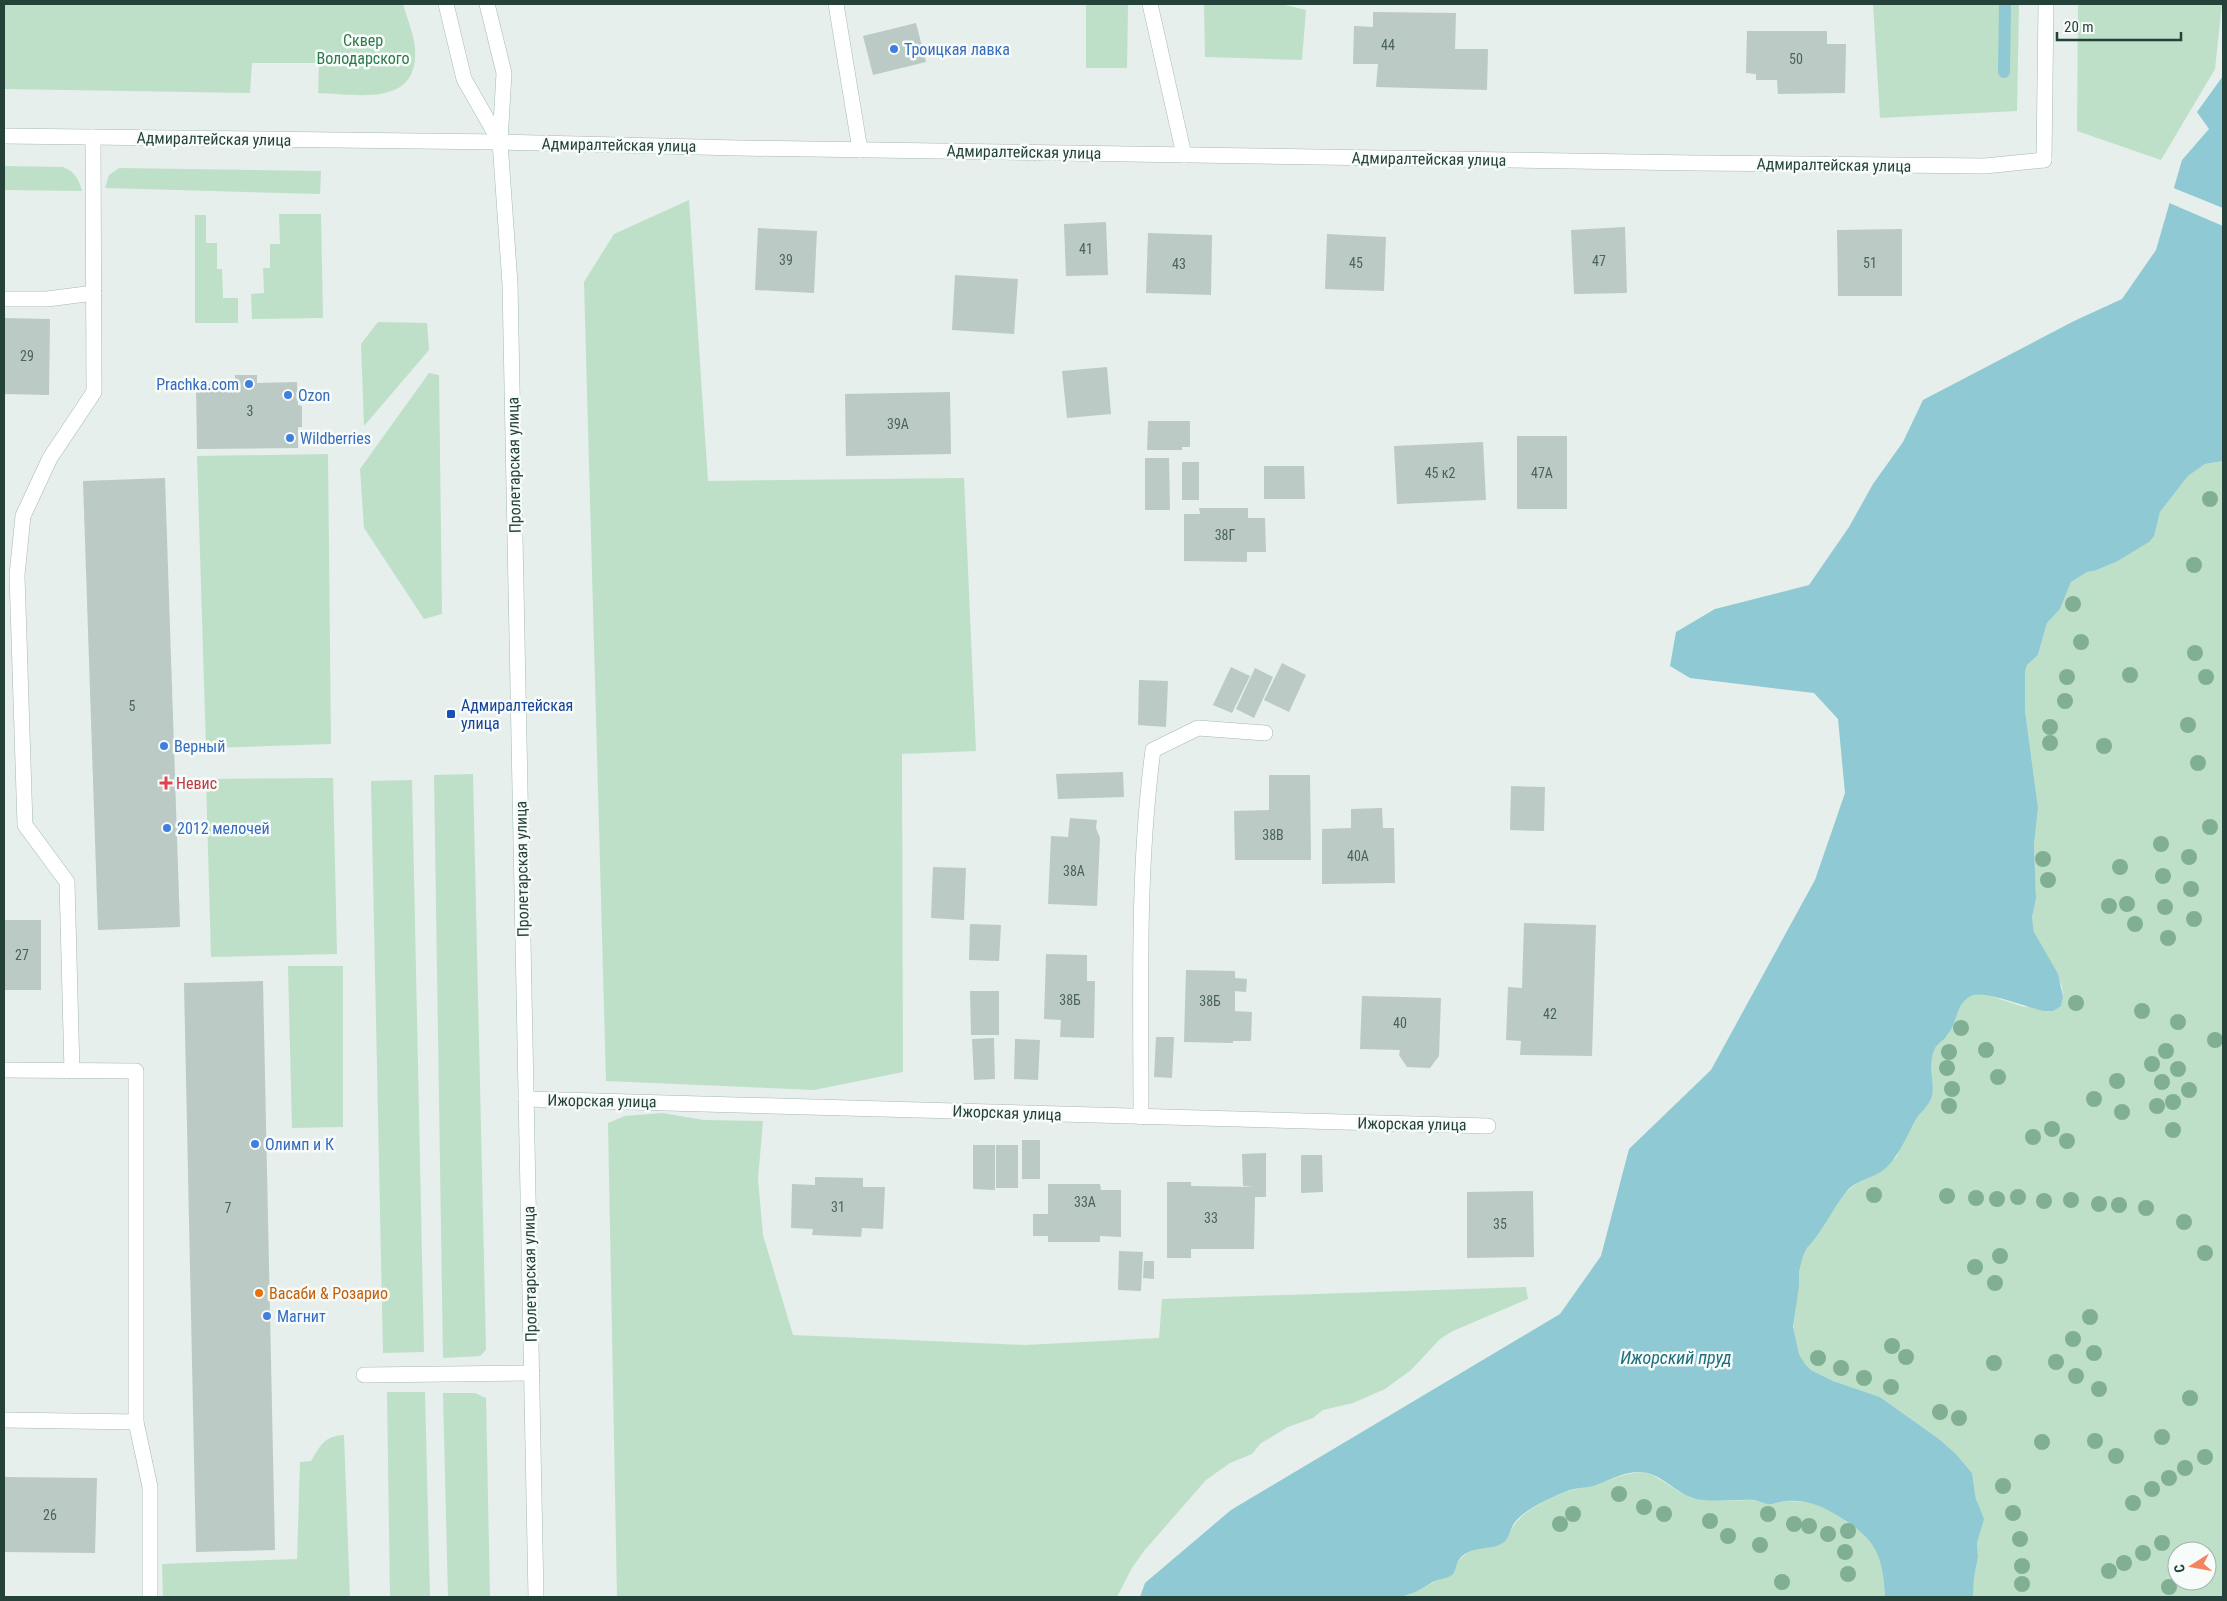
<svg xmlns="http://www.w3.org/2000/svg" width="2227" height="1601" font-family="'Roboto Condensed',sans-serif">
<rect width="100%" height="100%" fill="#e6efeb"/>
<!-- green -->
<g fill="#bfe0c8" fill-rule="evenodd">
<path d="M4 4H403C407 18 414 34 415 49 419 108 356 94 318 93L319 63H252L250 93 4 89Z"/>
<path d="M1086 4H1128L1127 68H1086Z"/>
<path d="M1204 4H1281L1306 10 1302 60 1205 57Z"/>
<path d="M1873 4H2019L2017 111 1880 118Z"/>
<path d="M2078 4H2222L2215 69 2161 160 2077 131Z"/>
<path d="M4 166 63 167C74 171 79 179 82 191L4 190Z"/>
<path d="M119 168 321 171 320 194 105 188 109 175Z"/>
<path d="M689 200 708 481 964 478 976 751 902 754 903 1072 814 1090 606 1081 584 282 614 234Z"/>
<path d="M279 214H321L323 318 252 319 251 294 264 293 263 268H270V244H280Z"/>
<path d="M195 215H206V243H217V269H222L223 298H238V323H195Z"/>
<path d="M378 322 427 323 429 350 364 426 361 344Z"/>
<path d="M429 373 439 375 442 614 424 619 364 528 360 469Z"/>
<path d="M328 454 331 744 206 748 197 456Z"/>
<path d="M2223 461V1597H1973L1974 1578 1978 1557 1977 1543 1981 1529 1972 1473 1956 1454 1939 1439 1880 1397 1833 1381 1811 1370 1805 1364 1799 1354 1793 1332 1799 1272 1803 1256 1807 1248 1845 1193 1862 1179 1884 1170 1897 1156 1900 1147 1918 1117 1930 1101 1933 1090 1931 1061 1935 1045 1948 1035 1959 1006 1963 1001 1974 994H1985L2024 1007 2061 1006 2063 997 2062 986 2034 932 2032 917 2036 899 2034 845 2038 808 2025 710V672L2027 665 2038 655 2047 623 2060 609 2071 582 2087 572 2094 571 2116 562 2140 546 2158 520 2160 512 2188 476 2205 464ZM2177 1551H2207V1581H2177Z"/>
<path d="M473 774 486 1350 480 1356 443 1358 434 775Z"/>
<path d="M333 778 337 954 211 957 206 779Z"/>
<path d="M412 780 424 1352 383 1353 371 781Z"/>
<path d="M288 966H343V1127L292 1128Z"/>
<path d="M662 1113 704 1120 763 1121 758 1179 763 1235 793 1335 1025 1345 1159 1338 1162 1299 1526 1287 1528 1299 1453 1331 1440 1339 1411 1370 1385 1389 1353 1403 1323 1410 1313 1418 1288 1427 1260 1444 1252 1454 1230 1463 1206 1480 1144 1551 1132 1568 1117 1597H617L608 1123 625 1116Z"/>
<path d="M387 1392H425L430 1597H390Z"/>
<path d="M443 1393H475L486 1398 490 1597H448Z"/>
<path d="M344 1435 350 1597H163L162 1564 297 1559 300 1462 311 1461C321 1445 324 1436 344 1435Z"/>
<path d="M1642 1472 1651 1474 1680 1492 1690 1496 1715 1501 1752 1500 1770 1504 1786 1501 1810 1502 1831 1511 1865 1534 1875 1546 1882 1562 1885 1597H1401C1420 1591 1436 1580 1455 1572 1453 1553 1494 1540 1510 1532 1518 1512 1552 1496 1572 1490 1579 1488 1587 1488 1594 1485 1611 1480 1624 1473 1642 1472Z"/>
</g>
<!-- water -->
<path fill="#8ec9d4" d="M2223 76V461L2205 464 2188 476 2160 512 2154 536 2149 542 2116 562 2094 571 2087 572 2071 582 2060 609 2047 623 2038 655 2027 665 2025 672V710L2038 808 2034 845 2036 899 2032 917 2034 932 2058 974 2063 997 2061 1006 2053 1011H2044C2028 1008 1983 989 1971 996 1955 1004 1958 1022 1948 1034 1940 1046 1936 1040 1932 1058 1929 1072 1936 1086 1931 1099 1928 1106 1921 1112 1917 1118 1908 1133 1898 1158 1885 1169 1872 1179 1857 1179 1846 1192 1832 1210 1822 1232 1807 1248L1803 1256 1799 1272V1286L1793 1327 1799 1354 1805 1364 1811 1370 1833 1381 1880 1397 1939 1439 1956 1454 1972 1473 1976 1499 1984 1519 1977 1543 1978 1557 1974 1578 1973 1597H1885C1883 1561 1879 1542 1846 1521 1828 1509 1810 1499 1787 1501 1782 1501 1777 1503 1772 1504 1767 1505 1759 1501 1754 1500 1737 1499 1721 1502 1704 1500 1683 1499 1669 1481 1651 1474 1629 1467 1612 1480 1593 1486 1585 1488 1577 1488 1570 1490 1552 1497 1528 1507 1515 1522 1510 1528 1510 1537 1504 1542 1494 1550 1477 1546 1465 1554 1454 1561 1457 1572 1452 1575 1446 1579 1437 1579 1431 1583 1420 1590 1414 1593 1401 1597H1140L1145 1583 1231 1510 1560 1314 1601 1256 1629 1149 1711 1070 1815 880 1845 793 1838 719 1814 693 1690 678 1670 666 1676 632 1715 609 1809 585 1849 527 1873 484 1903 442 1923 400 2074 321 2122 299 2156 250 2182 160 2209 129 2197 112Z"/>
<!-- pier -->
<path fill="#e6efeb" d="M2171 187 2223 208V226L2167 202Z"/>
<g fill="none" stroke-linecap="round" stroke-linejoin="round">
<!-- stream -->
<path stroke="#8ec9d4" stroke-width="12" d="M2004 72 2005 4"/>
</g>
<!-- building -->
<g fill="#bbcac4">
<path d="M1373 12 1456 13 1455 49H1488L1487 90 1376 87 1378 64H1353L1354 26 1373 27Z"/>
<path d="M916 23 926 62 873 75 863 36Z"/>
<path d="M1747 31H1827V44H1846L1845 93 1778 94 1777 80H1756V74L1746 73Z"/>
<path d="M1106 222 1108 275 1066 276 1064 224Z"/>
<path d="M1625 227 1627 293 1574 294 1571 230Z"/>
<path d="M758 228 817 231 814 293 755 290Z"/>
<path d="M1902 229V296H1838L1837 230Z"/>
<path d="M1148 233 1212 235 1211 295 1146 293Z"/>
<path d="M1327 234 1386 237 1384 291 1325 289Z"/>
<path d="M955 275 1018 279 1014 334 952 330Z"/>
<path d="M4 318 50 319 49 395 4 394Z"/>
<path d="M1107 367 1111 414 1067 418 1062 371Z"/>
<path d="M235 375H257V383L297 382 298 405 302 406V427H298V448L197 449 196 384 235 383Z"/>
<path d="M950 392 951 454 846 456 845 394Z"/>
<path d="M1148 421H1190V447H1182V450H1147Z"/>
<rect x="1517" y="436" width="50" height="73"/>
<path d="M1483 442 1486 500 1397 504 1394 446Z"/>
<path d="M1145 458H1169L1170 510H1145Z"/>
<rect x="1182" y="462" width="17" height="38"/>
<path d="M1264 466H1304L1305 499H1264Z"/>
<path d="M165 478 180 927 98 930 83 481Z"/>
<path d="M1199 508H1248V518H1265L1266 552H1247V562L1184 561V514H1200Z"/>
<path d="M1282 663 1306 675 1289 712 1264 700Z"/>
<path d="M1231 667 1250 676 1232 713 1213 705Z"/>
<path d="M1255 668 1273 677 1254 718 1236 709Z"/>
<path d="M1139 680 1168 681 1166 727 1138 725Z"/>
<path d="M1123 772 1124 797 1058 799 1056 774Z"/>
<path d="M1269 775H1310L1311 860H1235L1234 811 1269 810Z"/>
<path d="M1511 786 1545 787 1544 831 1510 830Z"/>
<path d="M1382 808 1383 828H1394L1395 883 1322 884V829L1351 828V809Z"/>
<path d="M1070 818 1097 820 1096 828 1100 838 1097 906 1048 904 1051 836 1068 837Z"/>
<path d="M933 867 966 868 964 920 931 918Z"/>
<rect x="4" y="920" width="37" height="70"/>
<path d="M1524 923 1596 925 1592 1056 1520 1055 1521 1041 1506 1040 1508 987 1522 988Z"/>
<path d="M970 924 1001 925 999 961 969 960Z"/>
<path d="M1046 954 1087 955V981H1095L1094 1038 1060 1037 1061 1020 1044 1019Z"/>
<path d="M1186 970 1235 971V978L1247 979 1246 992 1235 991V1011L1252 1012 1251 1041H1233V1043L1184 1042Z"/>
<path d="M263 981 275 1550 196 1552 184 983Z"/>
<path d="M970 991H999V1035H971Z"/>
<path d="M1362 996 1441 998 1439 1056 1430 1068 1407 1067 1399 1055 1400 1050 1360 1049Z"/>
<path d="M1156 1037H1174L1172 1078 1154 1077Z"/>
<path d="M994 1038 995 1079 974 1080 972 1039Z"/>
<path d="M1015 1039 1040 1040 1038 1080 1014 1079Z"/>
<rect x="1022" y="1140" width="18" height="39"/>
<path d="M973 1145H995V1190L973 1189Z"/>
<rect x="996" y="1145" width="22" height="43"/>
<path d="M1266 1153V1197H1255L1254 1249H1191V1258H1167V1182H1191V1186L1255 1187 1243 1186 1242 1154Z"/>
<path d="M1301 1155H1322L1323 1192 1301 1193Z"/>
<path d="M815 1177 863 1178V1187H885L883 1229 862 1228 861 1237 812 1235 813 1229 791 1228 792 1184 815 1185Z"/>
<path d="M1048 1184H1100L1101 1190H1121V1237L1100 1236V1242H1048V1236H1033V1214H1048Z"/>
<path d="M1533 1191 1534 1257 1467 1258V1192Z"/>
<path d="M1119 1251 1143 1252 1141 1291 1118 1290Z"/>
<path d="M1144 1261H1154V1279L1143 1278Z"/>
<path d="M4 1477 97 1478 95 1553 4 1552Z"/>
</g>
<g fill="none" stroke-linecap="round" stroke-linejoin="round">
<defs>
<g id="service">
<path d="M836 4 860 150"/>
<path d="M1150 4 1184 155"/>
<path d="M2044 160 2046 4"/>
<path d="M4 299H47L94 293"/>
<path d="M4 1070 136 1071V1422L150 1487V1597"/>
<path d="M72 1071 67 882 25 825 17 575 23 516 50 458 94 392 93 137"/>
<path d="M1141 1117C1141 995 1137 871 1153 750L1198 728 1265 733"/>
<path d="M364 1375 532 1373"/>
<path d="M4 1420 136 1422"/>
</g>
<g id="minor">
<path d="M500 142 739 148 1696 163 1985 166 2044 160"/>
<path d="M526 1099 1488 1126"/>
</g>
<path id="tertiary" d="M4 136 500 142"/>
<g id="secondary">
<path d="M446 4 464 79 500 142"/>
<path d="M487 4 504 73 500 142 510 284 536 1597"/>
</g>
</defs>
<!-- service casing -->
<use href="#service" stroke="#a8b8b2" stroke-width="16"/>
<!-- minor casing -->
<use href="#minor" stroke="#a8b8b2" stroke-width="16"/>
<!-- tertiary casing -->
<use href="#tertiary" stroke="#a8b8b2" stroke-width="16"/>
<!-- secondary casing -->
<use href="#secondary" stroke="#a4bbb3" stroke-width="16"/>
<!-- service -->
<use href="#service" stroke="#fff" stroke-width="15"/>
<!-- minor -->
<use href="#minor" stroke="#fff" stroke-width="15"/>
<!-- tertiary -->
<use href="#tertiary" stroke="#fff" stroke-width="15"/>
<!-- secondary -->
<use href="#secondary" stroke="#fff" stroke-width="15"/>
</g>
<!-- trees -->
<g fill="#80af93">
<circle cx="2210" cy="499" r="8"/>
<circle cx="2194" cy="565" r="8"/>
<circle cx="2073" cy="604" r="8"/>
<circle cx="2081" cy="642" r="8"/>
<circle cx="2195" cy="653" r="8"/>
<circle cx="2130" cy="675" r="8"/>
<circle cx="2067" cy="677" r="8"/>
<circle cx="2206" cy="677" r="8"/>
<circle cx="2065" cy="701" r="8"/>
<circle cx="2188" cy="725" r="8"/>
<circle cx="2050" cy="727" r="8"/>
<circle cx="2050" cy="743" r="8"/>
<circle cx="2104" cy="746" r="8"/>
<circle cx="2198" cy="763" r="8"/>
<circle cx="2210" cy="827" r="8"/>
<circle cx="2161" cy="844" r="8"/>
<circle cx="2189" cy="857" r="8"/>
<circle cx="2043" cy="859" r="8"/>
<circle cx="2120" cy="867" r="8"/>
<circle cx="2163" cy="876" r="8"/>
<circle cx="2048" cy="880" r="8"/>
<circle cx="2191" cy="889" r="8"/>
<circle cx="2127" cy="904" r="8"/>
<circle cx="2109" cy="906" r="8"/>
<circle cx="2165" cy="907" r="8"/>
<circle cx="2194" cy="919" r="8"/>
<circle cx="2135" cy="924" r="8"/>
<circle cx="2168" cy="938" r="8"/>
<circle cx="2076" cy="1003" r="8"/>
<circle cx="2142" cy="1011" r="8"/>
<circle cx="2178" cy="1022" r="8"/>
<circle cx="1961" cy="1028" r="8"/>
<circle cx="2215" cy="1040" r="8"/>
<circle cx="1986" cy="1050" r="8"/>
<circle cx="2166" cy="1051" r="8"/>
<circle cx="1949" cy="1052" r="8"/>
<circle cx="2152" cy="1064" r="8"/>
<circle cx="1947" cy="1068" r="8"/>
<circle cx="2178" cy="1069" r="8"/>
<circle cx="1998" cy="1077" r="8"/>
<circle cx="2117" cy="1081" r="8"/>
<circle cx="2162" cy="1082" r="8"/>
<circle cx="1952" cy="1089" r="8"/>
<circle cx="2189" cy="1090" r="8"/>
<circle cx="2094" cy="1099" r="8"/>
<circle cx="2173" cy="1102" r="8"/>
<circle cx="1949" cy="1106" r="8"/>
<circle cx="2157" cy="1106" r="8"/>
<circle cx="2122" cy="1112" r="8"/>
<circle cx="2052" cy="1129" r="8"/>
<circle cx="2173" cy="1130" r="8"/>
<circle cx="2033" cy="1137" r="8"/>
<circle cx="2067" cy="1141" r="8"/>
<circle cx="1874" cy="1195" r="8"/>
<circle cx="1947" cy="1196" r="8"/>
<circle cx="2018" cy="1197" r="8"/>
<circle cx="1976" cy="1198" r="8"/>
<circle cx="1997" cy="1199" r="8"/>
<circle cx="2071" cy="1200" r="8"/>
<circle cx="2044" cy="1201" r="8"/>
<circle cx="2099" cy="1204" r="8"/>
<circle cx="2119" cy="1205" r="8"/>
<circle cx="2146" cy="1208" r="8"/>
<circle cx="2184" cy="1222" r="8"/>
<circle cx="2205" cy="1253" r="8"/>
<circle cx="2000" cy="1256" r="8"/>
<circle cx="1975" cy="1267" r="8"/>
<circle cx="1995" cy="1283" r="8"/>
<circle cx="2090" cy="1317" r="8"/>
<circle cx="2073" cy="1339" r="8"/>
<circle cx="1892" cy="1346" r="8"/>
<circle cx="2094" cy="1353" r="8"/>
<circle cx="1906" cy="1357" r="8"/>
<circle cx="1818" cy="1358" r="8"/>
<circle cx="2056" cy="1362" r="8"/>
<circle cx="1994" cy="1363" r="8"/>
<circle cx="1841" cy="1368" r="8"/>
<circle cx="2076" cy="1376" r="8"/>
<circle cx="1864" cy="1378" r="8"/>
<circle cx="1891" cy="1387" r="8"/>
<circle cx="2099" cy="1389" r="8"/>
<circle cx="2190" cy="1398" r="8"/>
<circle cx="1940" cy="1412" r="8"/>
<circle cx="1959" cy="1418" r="8"/>
<circle cx="2162" cy="1437" r="8"/>
<circle cx="2095" cy="1441" r="8"/>
<circle cx="2042" cy="1442" r="8"/>
<circle cx="2116" cy="1456" r="8"/>
<circle cx="2205" cy="1457" r="8"/>
<circle cx="2185" cy="1468" r="8"/>
<circle cx="2169" cy="1478" r="8"/>
<circle cx="2003" cy="1486" r="8"/>
<circle cx="2152" cy="1489" r="8"/>
<circle cx="1619" cy="1494" r="8"/>
<circle cx="2133" cy="1503" r="8"/>
<circle cx="1644" cy="1507" r="8"/>
<circle cx="2013" cy="1513" r="8"/>
<circle cx="1573" cy="1514" r="8"/>
<circle cx="1664" cy="1514" r="8"/>
<circle cx="1768" cy="1514" r="8"/>
<circle cx="1710" cy="1521" r="8"/>
<circle cx="1560" cy="1524" r="8"/>
<circle cx="1794" cy="1524" r="8"/>
<circle cx="1809" cy="1526" r="8"/>
<circle cx="1848" cy="1531" r="8"/>
<circle cx="1828" cy="1534" r="8"/>
<circle cx="1728" cy="1536" r="8"/>
<circle cx="2020" cy="1539" r="8"/>
<circle cx="2162" cy="1543" r="8"/>
<circle cx="1760" cy="1545" r="8"/>
<circle cx="1845" cy="1552" r="8"/>
<circle cx="2143" cy="1553" r="8"/>
<circle cx="2124" cy="1563" r="8"/>
<circle cx="2022" cy="1566" r="8"/>
<circle cx="2109" cy="1571" r="8"/>
<circle cx="1848" cy="1574" r="8"/>
<circle cx="1782" cy="1582" r="8"/>
<circle cx="2022" cy="1584" r="8"/>
<circle cx="2169" cy="1587" r="8"/>
</g>
<!-- markers -->
<g fill="#3f7fe0" stroke="#f7fbf9" stroke-width="2">
<circle cx="894" cy="49" r="5"/>
<circle cx="249" cy="384" r="5"/>
<circle cx="288" cy="395" r="5"/>
<circle cx="290" cy="438" r="5"/>
<circle cx="164" cy="746" r="5"/>
<circle cx="167" cy="828" r="5"/>
<circle cx="255" cy="1144" r="5"/>
<circle cx="267" cy="1316" r="5"/>
</g>
<rect fill="#1a4fb4" stroke="#f7fbf9" stroke-width="2" x="446" y="709" width="10" height="10" rx="2.5"/>
<path fill="#e0444e" stroke="#f7fbf9" stroke-width="2" d="M163.5 775.5h5v5h5v5h-5v5h-5v-5h-5v-5h5z"/>
<circle fill="#e8710a" stroke="#f7fbf9" stroke-width="2" cx="259" cy="1293" r="5"/>
<g text-anchor="middle" dominant-baseline="central" stroke-width="5" stroke-linejoin="round" paint-order="stroke">
<!-- number labels -->
<g font-size="14" fill="#4a645c">
<text x="1388" y="45">44</text>
<text x="1796" y="59">50</text>
<text x="1086" y="249">41</text>
<text x="786" y="260">39</text>
<text x="1599" y="261">47</text>
<text x="1356" y="263">45</text>
<text x="1870" y="263">51</text>
<text x="1179" y="264">43</text>
<text x="27" y="356">29</text>
<text x="250" y="411">3</text>
<text x="898" y="424">39А</text>
<text x="1440" y="473">45 к2</text>
<text x="1542" y="473">47А</text>
<text x="1225" y="535">38Г</text>
<text x="132" y="706">5</text>
<text x="1273" y="835">38В</text>
<text x="1358" y="856">40А</text>
<text x="1074" y="871">38А</text>
<text x="22" y="955">27</text>
<text x="1070" y="1000">38Б</text>
<text x="1210" y="1001">38Б</text>
<text x="1550" y="1014">42</text>
<text x="1400" y="1023">40</text>
<text x="1085" y="1202">33А</text>
<text x="838" y="1207">31</text>
<text x="228" y="1208">7</text>
<text x="1211" y="1218">33</text>
<text x="1500" y="1224">35</text>
<text x="50" y="1515">26</text>
</g>
<!-- park labels -->
<g font-size="16" fill="#2d7a4b" stroke="#f7fbf9">
<text x="363" y="40">Сквер<tspan x="363" dy="18">Володарского</tspan></text>
</g>
<!-- shop labels -->
<g font-size="16" fill="#366cbe" stroke="#f7fbf9" text-anchor="start">
<text x="904" y="49">Троицкая лавка</text>
<text x="239" y="384" text-anchor="end">Prachka.com</text>
<text x="298" y="395">Ozon</text>
<text x="300" y="438">Wildberries</text>
<text x="174" y="746">Верный</text>
<text x="177" y="828">2012 мелочей</text>
<text x="265" y="1144">Олимп и К</text>
<text x="277" y="1316">Магнит</text>
</g>
<!-- street labels -->
<g font-size="16" fill="#24423a" stroke="#f7fbf9">
<text transform="translate(214 139) rotate(1)">Адмиралтейская улица</text>
<text transform="translate(619 145) rotate(1)">Адмиралтейская улица</text>
<text transform="translate(1024 152) rotate(1)">Адмиралтейская улица</text>
<text transform="translate(1429 159) rotate(1)">Адмиралтейская улица</text>
<text transform="translate(1834 165) rotate(1)">Адмиралтейская улица</text>
<text transform="translate(514 465) rotate(-91)">Пролетарская улица</text>
<text transform="translate(522 869) rotate(-91)">Пролетарская улица</text>
<text transform="translate(602 1101) rotate(1)">Ижорская улица</text>
<text transform="translate(1007 1113) rotate(2)">Ижорская улица</text>
<text transform="translate(1412 1124) rotate(1)">Ижорская улица</text>
<text transform="translate(530 1274) rotate(-91)">Пролетарская улица</text>
</g>
<!-- transit labels -->
<g font-size="16" fill="#164399" stroke="#f7fbf9" text-anchor="start">
<text x="461" y="705">Адмиралтейская<tspan x="461" dy="18">улица</tspan></text>
</g>
<!-- health labels -->
<g font-size="16" fill="#be3a42" stroke="#f7fbf9" text-anchor="start">
<text x="176" y="783">Невис</text>
</g>
<!-- food labels -->
<g font-size="16" fill="#c56008" stroke="#f7fbf9" text-anchor="start">
<text x="269" y="1293">Васаби &amp; Розарио</text>
</g>
<!-- water labels -->
<g font-size="18" font-style="italic" fill="#1c6f80" stroke="#f7fbf9">
<text x="1676" y="1357">Ижорский пруд</text>
</g>
</g>
<!-- border -->
<rect width="2227" height="1601" fill="none" stroke="#24423a" stroke-width="10"/>
<!-- north arrow -->
<g transform="translate(2192 1566) rotate(259)"><circle r="24" fill="#f7fbf9" stroke="#a3b1ad"/>
<path d="M0-4L9 19L0 12L-9 19Z" fill="#f4845f"/>
<text y="-8" font-size="14" font-weight="bold" text-anchor="middle" fill="#24423a">С</text>
</g>
<!-- scale -->
<path d="M2057 32v8h124v-8" fill="none" stroke="#24423a" stroke-width="2.5"/>
<text x="2064" y="32" font-size="15" fill="#24423a" stroke="#f7fbf9" stroke-width="4" paint-order="stroke">20 m</text>
</svg>
